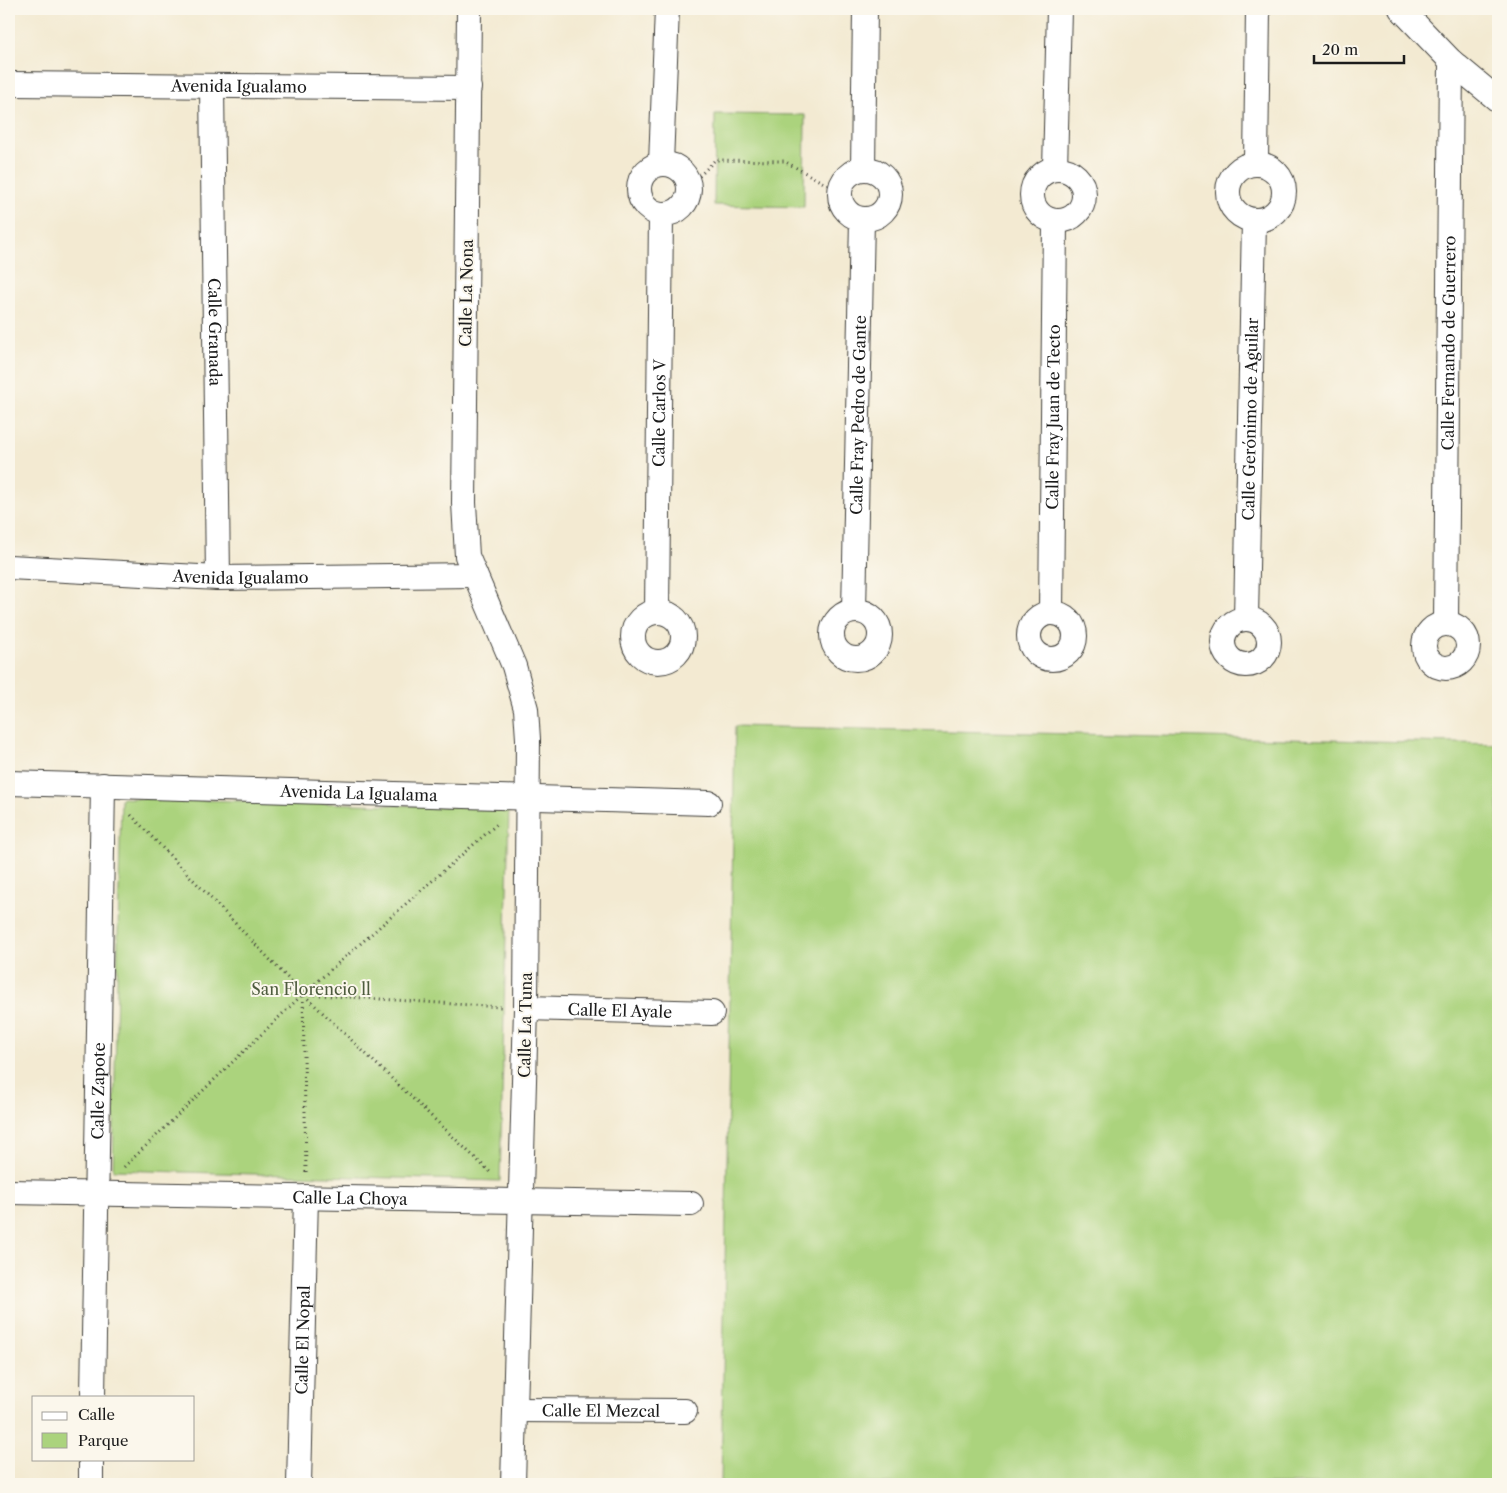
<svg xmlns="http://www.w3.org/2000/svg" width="1507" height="1493" font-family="'Libre Caslon Text',serif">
<rect width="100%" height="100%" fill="#fbf7ec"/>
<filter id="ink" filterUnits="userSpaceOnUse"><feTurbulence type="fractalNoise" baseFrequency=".02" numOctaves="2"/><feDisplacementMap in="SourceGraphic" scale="10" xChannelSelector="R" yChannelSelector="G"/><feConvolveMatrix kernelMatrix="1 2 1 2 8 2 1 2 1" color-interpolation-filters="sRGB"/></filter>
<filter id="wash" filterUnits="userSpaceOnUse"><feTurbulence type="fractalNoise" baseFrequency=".0096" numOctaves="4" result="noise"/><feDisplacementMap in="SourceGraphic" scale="20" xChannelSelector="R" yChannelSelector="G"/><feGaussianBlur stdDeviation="1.12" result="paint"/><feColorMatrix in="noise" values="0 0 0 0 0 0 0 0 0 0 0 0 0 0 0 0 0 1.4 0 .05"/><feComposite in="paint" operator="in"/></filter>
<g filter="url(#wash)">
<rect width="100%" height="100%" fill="#f3ead2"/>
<!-- green -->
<g fill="#abd37d" stroke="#64784c">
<path d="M715 114 805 115 804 207 714 205Z"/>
<path d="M735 726 1498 744V1484H721Z"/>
<path d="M121 798 509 808 500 1181 113 1170Z"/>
</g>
</g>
<g filter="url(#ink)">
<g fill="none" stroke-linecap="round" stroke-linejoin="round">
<defs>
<g id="street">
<path d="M469 9 464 503 467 556 514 666 526 709 528 739 526 1008 513 1484"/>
<path d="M1401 9 1451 61 1498 100"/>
<path id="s1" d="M9 84 469 88"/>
<path id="s2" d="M212 86 218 578"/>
<path d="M661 163 667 9"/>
<path d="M1256 163 1258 9"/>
<circle cx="1256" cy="192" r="28"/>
<circle cx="664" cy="189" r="25"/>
<circle cx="1058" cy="195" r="26"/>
<circle cx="865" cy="194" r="25"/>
<path d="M863 169 865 9"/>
<path d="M1055 169 1059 9"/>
<path id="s3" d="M9 567 218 578 475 575"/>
<path id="s4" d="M854 611 862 219"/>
<circle cx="856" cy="635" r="24"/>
<circle cx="658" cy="637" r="25"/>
<path id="s5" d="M657 612 661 214"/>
<path id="s6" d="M1051 612 1055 222"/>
<circle cx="1052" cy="636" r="23"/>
<circle cx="1246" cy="642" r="23"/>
<path id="s7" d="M1246 619 1254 220"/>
<path id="s8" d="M1446 624 1451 61"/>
<circle cx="1446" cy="646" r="22"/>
<path id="s9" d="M9 783 709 803"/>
<path id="s10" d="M526 1008 712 1013"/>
<path id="s11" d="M9 1192 691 1204"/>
<path id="s12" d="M93 1397 103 785"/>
<path id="s13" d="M516 1410 685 1411"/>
<path d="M91 1484V1459"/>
<path id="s14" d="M299 1484 306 1197"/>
</g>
</defs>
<!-- street casing -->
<use href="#street" stroke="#3c3b37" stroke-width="26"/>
<!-- path -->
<g stroke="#3c3b37" stroke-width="3" stroke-dasharray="1 4" stroke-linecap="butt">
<path d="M689 187 715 160 784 161 840 192"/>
<path d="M131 815 303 994 492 1174"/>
<path d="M124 1167 303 994 497 824"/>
<path d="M306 1172 303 994 501 1007"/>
</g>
<!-- street -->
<use href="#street" stroke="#fff" stroke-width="24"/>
</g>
</g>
<g text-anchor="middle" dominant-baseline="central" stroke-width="4" stroke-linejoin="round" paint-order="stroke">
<!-- street labels -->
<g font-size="16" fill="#1c1c1c" stroke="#fbf7ec">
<text stroke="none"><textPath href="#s1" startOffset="230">Avenida Igualamo</textPath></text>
<text transform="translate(466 293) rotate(-89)">Calle La Nona</text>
<text stroke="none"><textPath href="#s2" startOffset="246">Calle Granada</textPath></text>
<text stroke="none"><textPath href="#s8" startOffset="281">Calle Fernando de Guerrero</textPath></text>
<text stroke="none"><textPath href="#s5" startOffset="199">Calle Carlos V</textPath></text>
<text stroke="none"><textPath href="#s4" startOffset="196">Calle Fray Pedro de Gante</textPath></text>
<text stroke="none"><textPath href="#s6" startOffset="195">Calle Fray Juan de Tecto</textPath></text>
<text stroke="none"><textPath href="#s7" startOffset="200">Calle Gerónimo de Aguilar</textPath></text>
<text stroke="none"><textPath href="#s3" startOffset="232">Avenida Igualamo</textPath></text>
<text stroke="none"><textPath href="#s9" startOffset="350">Avenida La Igualama</textPath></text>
<text stroke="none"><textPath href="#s10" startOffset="94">Calle El Ayale</textPath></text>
<text transform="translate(525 1025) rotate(-89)">Calle La Tuna</text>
<text stroke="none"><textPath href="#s12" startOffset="306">Calle Zapote</textPath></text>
<text stroke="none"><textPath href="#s11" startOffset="341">Calle La Choya</textPath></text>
<text stroke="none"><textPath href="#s14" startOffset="144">Calle El Nopal</textPath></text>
<text stroke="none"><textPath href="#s13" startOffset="85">Calle El Mezcal</textPath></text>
</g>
<!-- park labels -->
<g font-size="16" fill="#4e5c3e" stroke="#fbf7ec">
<text x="311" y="989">San Florencio ll</text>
</g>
</g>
<!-- margin -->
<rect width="1507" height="1493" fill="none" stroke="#fbf7ec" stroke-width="30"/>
<!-- legend -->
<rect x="32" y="1396" width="162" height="65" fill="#fbf7ec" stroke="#a29f99"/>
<rect x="42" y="1412" width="25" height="8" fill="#ffffff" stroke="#a29f99"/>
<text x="78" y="1420" font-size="15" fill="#1c1c1c">Calle</text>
<rect x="42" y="1433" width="25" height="15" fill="#abd37d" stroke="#a29f99"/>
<text x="78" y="1446" font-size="15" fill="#1c1c1c">Parque</text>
<!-- scale -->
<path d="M1314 55v8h90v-8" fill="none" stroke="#1c1c1c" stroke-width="2.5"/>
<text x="1322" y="55" font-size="15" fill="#1c1c1c" stroke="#fbf7ec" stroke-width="4" paint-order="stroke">20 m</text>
</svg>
